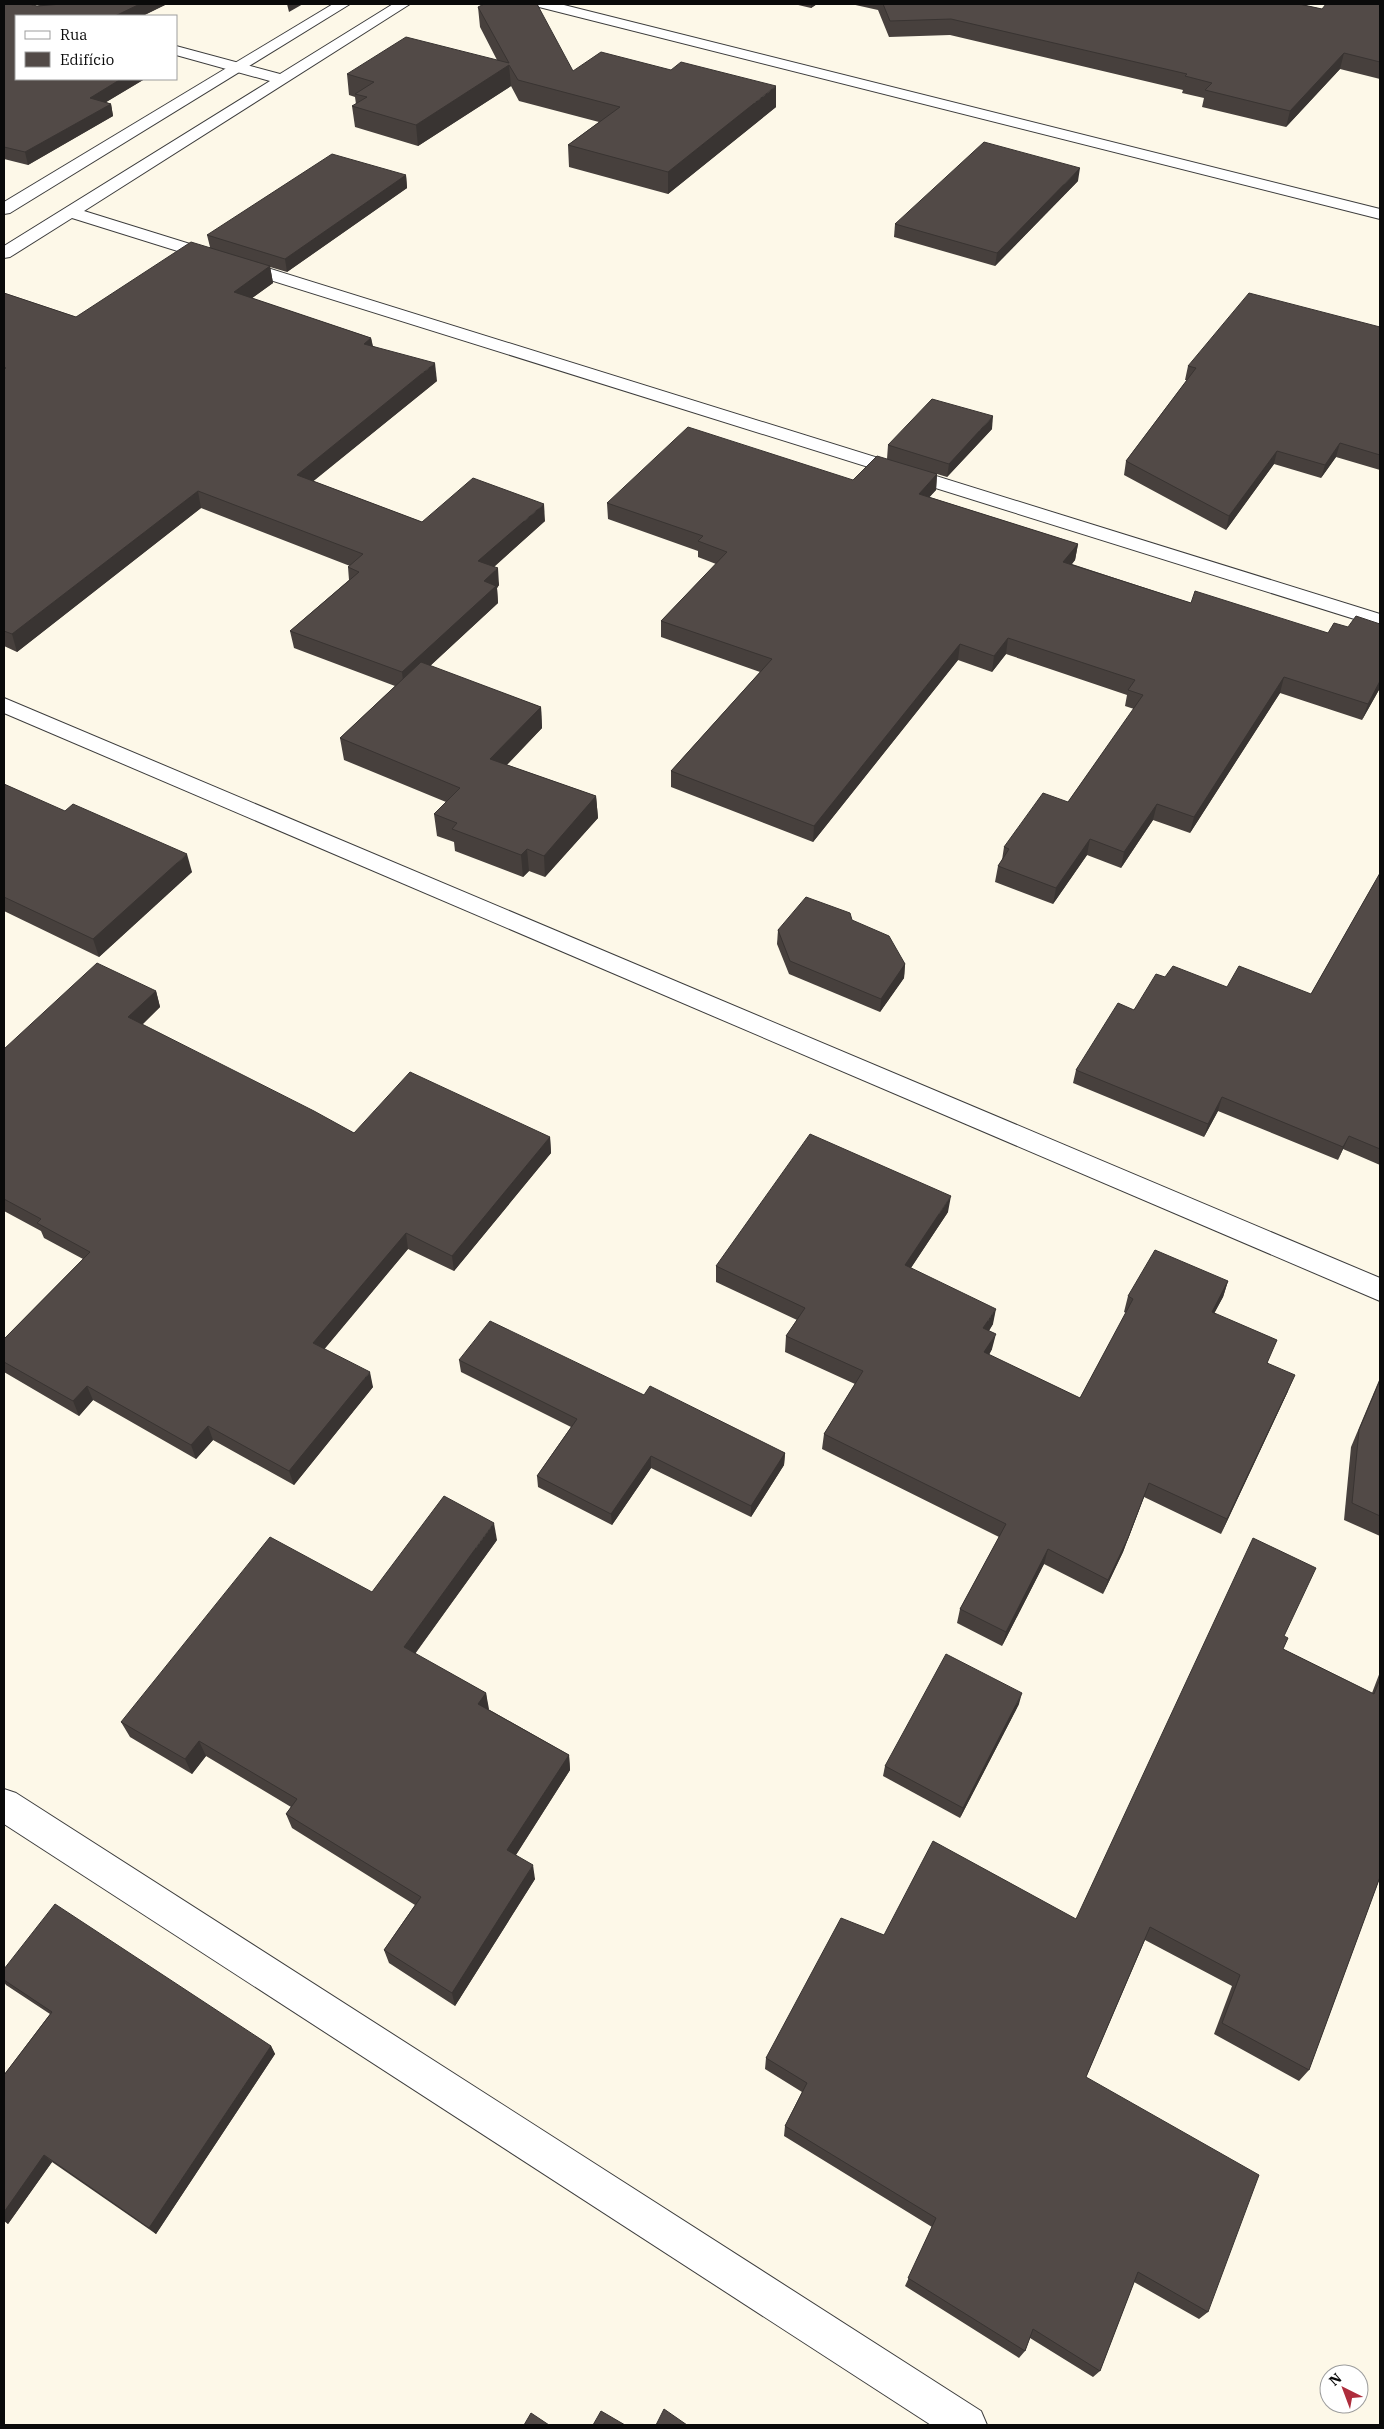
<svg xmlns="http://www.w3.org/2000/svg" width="1384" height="2429" font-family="'IBM Plex Serif',serif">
<rect width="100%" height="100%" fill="#fdf8e8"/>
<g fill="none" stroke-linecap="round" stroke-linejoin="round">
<defs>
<path id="pedestrian" d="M333 4H350L10 213 4 214V202Z"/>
<g id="minor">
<path d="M393 4H410L84 211 1380 614V627L72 218 10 257 4 258V246L270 81 176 55V46L280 74Z"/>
<path d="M4 698 1380 1278V1301L4 713Z"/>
<path d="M4 1789 16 1793 981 2411 987 2425H931L4 1824Z"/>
</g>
<path id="tertiary" d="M537 4H560L1380 209V219L539 7Z"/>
</defs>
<!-- pedestrian casing -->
<use href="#pedestrian" stroke="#3d3d3d" stroke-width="2"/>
<!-- minor casing -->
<use href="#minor" stroke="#3d3d3d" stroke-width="2"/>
<!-- tertiary casing -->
<use href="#tertiary" stroke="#3d3d3d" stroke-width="2"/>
<!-- pedestrian -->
<use href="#pedestrian" fill="#fff" fill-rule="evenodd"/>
<!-- minor -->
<use href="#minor" fill="#fff" fill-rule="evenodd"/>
<!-- tertiary -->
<use href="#tertiary" fill="#fff" fill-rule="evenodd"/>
</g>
<!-- wall -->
<g fill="#47403d">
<path d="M4 4 37 6 40 5 33 4H167L16 79H143V80L106 102 111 104 113 116 28 165 4 159Z"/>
<path d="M794 4H817L811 8Z"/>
<path d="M851 4H1299L1322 9 1380 4V79L1340 69 1286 127 1202 107 1204 98 1182 93 1183 90 950 35 889 37 878 10Z"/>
<path d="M478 7 573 71 776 107 668 194 569 167 568 145 599 122 519 101 511 86 418 146 355 127 352 106 356 104 355 97 349 95 347 74 497 60 480 27Z"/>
<path d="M406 175 407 188 287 272 270 267 273 283 252 298 371 338 373 346 437 381 313 481 422 522 545 521 494 567 499 585 497 588 498 603 430 666 541 707 542 728 507 765 596 796 598 818 545 877 529 871 523 877 455 851 454 842 437 836 434 814 446 802 344 760 340 738 395 686 294 648 290 631 349 580 348 567 350 566 201 508 17 652 4 646V293L76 317 210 247 207 235Z"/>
<path d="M1078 181 995 266 894 237 895 224Z"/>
<path d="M1380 327V470L1336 457 1321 478 1274 464 1226 530 1124 475 1126 461 1187 380H1185L1188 366Z"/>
<path d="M992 429 947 477 937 474 936 490 929 497 1078 544 1075 560 1072 564 1191 603 1328 633 1348 627 1380 624V688L1362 720 1280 693 1190 833 1153 820 1121 868 1087 855 1053 904 995 882 998 866 1002 860 1004 847 1068 802 1134 709 1125 706 1127 695 1006 654 992 672 958 660 813 842 671 787V771L760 672 661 637V621L716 564 698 557V551L608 519 607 503 853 480 887 459 888 445Z"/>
<path d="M4 784 192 872 99 957 4 911Z"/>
<path d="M1380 873V1165L1343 1149 1338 1160 1218 1111 1204 1137 1073 1083 1076 1070 1165 977 1227 987 1311 994Z"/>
<path d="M852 920 905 964 904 978 880 1012 789 974 777 944 778 930Z"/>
<path d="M156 991 160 1007 142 1025 354 1133 550 1137 551 1153 454 1271 408 1249 324 1349 373 1387 294 1485 213 1440 196 1459 93 1400 79 1416 4 1372V1339L83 1259 44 1238 41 1231 4 1211V1049Z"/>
<path d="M948 1212 911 1268 993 1324 989 1331 992 1349 989 1355 1080 1398 1126 1313 1124 1312 1128 1296 1228 1281 1223 1297 1214 1313 1268 1363 1288 1391 1221 1534 1144 1497 1123 1552 1103 1594 1044 1564 1002 1646 957 1623 960 1609 999 1537 822 1449 824 1434 855 1384 785 1352 786 1336 797 1320 716 1282V1266Z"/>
<path d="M459 1360 644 1395 785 1453 784 1465 751 1517 651 1468 612 1525 538 1487 537 1476 571 1427 461 1372Z"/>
<path d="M1380 1378V1536L1344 1520 1351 1447Z"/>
<path d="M497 1540 415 1654 486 1693 488 1709 569 1755 570 1770 516 1855 535 1879 455 2006 389 1963 384 1950 415 1905 292 1828 286 1814 291 1807 206 1756 192 1774 130 1737 121 1722 372 1592Z"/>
<path d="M1284 1636 1283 1649 1372 1693 1380 1672V1877L1309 2070 1299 2081 1214 2034 1232 1986 1145 1940 1086 2077 1208 2312 1199 2319 1134 2282 1100 2371 1093 2377 1030 2338 1025 2351 1019 2358 905 2286 932 2227 784 2136 785 2126 802 2092 765 2069 766 2058 884 1935 1076 1919Z"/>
<path d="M1019 1704 960 1818 883 1776 885 1766Z"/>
<path d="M4 1969 271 2046 275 2054 156 2234 52 2162 8 2224 4 2221V2075L50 2014 6 1985 4 1982Z"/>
</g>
<!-- shaded-wall -->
<g fill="#393432">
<path d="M140 4H167L142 16H115Z"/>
<path d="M287 4H303L289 12Z"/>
<path d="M811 4H817L811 8Z"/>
<path d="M1344 53 1340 69 1286 127 1290 111Z"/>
<path d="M509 65 511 86 418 146 416 125Z"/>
<path d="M121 79H143V80L93 110 90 98Z"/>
<path d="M776 86V107L668 194V172Z"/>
<path d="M111 104 113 116 28 165 25 152Z"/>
<path d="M1080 168 1078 181 995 266 997 253Z"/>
<path d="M406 175 407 188 287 272 285 259Z"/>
<path d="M270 266 273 283 237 309 234 292Z"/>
<path d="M371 338 374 355 364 344Z"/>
<path d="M435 363 437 381 300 492 297 475Z"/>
<path d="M993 416 992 429 947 477 949 464Z"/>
<path d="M1340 443 1336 457 1321 478 1325 465Z"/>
<path d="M1277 451 1274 464 1226 530 1229 516Z"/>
<path d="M937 474 936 490 918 510 919 494Z"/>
<path d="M198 491 201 508 17 652 12 634Z"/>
<path d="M544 504 545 521 480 579 478 561Z"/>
<path d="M1078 544 1075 560 1060 578 1063 562Z"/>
<path d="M498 568 499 585 497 588 498 603 404 690 402 672 484 581Z"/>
<path d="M1008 638 1006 654 992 672 994 656Z"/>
<path d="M960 644 958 660 813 842 814 826Z"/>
<path d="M1284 677 1280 693 1190 833 1194 817Z"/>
<path d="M1380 681V688L1362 720 1368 704Z"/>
<path d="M541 707 542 728 492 780 490 759Z"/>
<path d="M596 796 598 818 545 877 544 856Z"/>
<path d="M1157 804 1153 820 1121 868 1124 852Z"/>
<path d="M1090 839 1087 855 1053 904 1056 888Z"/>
<path d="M527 849 529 871 523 877 521 855Z"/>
<path d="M187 854 192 872 99 957 93 939Z"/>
<path d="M905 964 904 978 880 1012 881 999Z"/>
<path d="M156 991 160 1007 133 1033 128 1017Z"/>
<path d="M1222 1097 1218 1111 1204 1137 1208 1124Z"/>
<path d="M1349 1136 1343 1149 1338 1160 1343 1147Z"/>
<path d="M550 1137 551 1153 454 1271 452 1256Z"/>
<path d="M951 1196 948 1212 902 1281 905 1265Z"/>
<path d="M406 1233 408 1249 317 1358 313 1343Z"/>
<path d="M1228 1281 1223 1297 1207 1327 1212 1312Z"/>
<path d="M996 1309 993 1324 980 1344 983 1328Z"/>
<path d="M996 1334 992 1349 981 1368 984 1352Z"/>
<path d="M370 1372 373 1387 294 1485 289 1471Z"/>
<path d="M1295 1375 1288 1391 1221 1534 1227 1519Z"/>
<path d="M87 1386 93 1400 79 1416 73 1401Z"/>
<path d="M208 1426 213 1440 196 1459 191 1445Z"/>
<path d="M785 1453 784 1465 751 1517V1506Z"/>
<path d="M651 1456V1468L612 1525 611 1514Z"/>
<path d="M1149 1483 1123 1552 1103 1594 1108 1580Z"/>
<path d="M494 1523 497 1540 408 1663 404 1647Z"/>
<path d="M1048 1549 1044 1564 1002 1646 1006 1632Z"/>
<path d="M486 1693 489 1709 481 1719 478 1704Z"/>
<path d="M1022 1693 1019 1704 960 1818 963 1808Z"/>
<path d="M199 1741 206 1756 192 1774 185 1759Z"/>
<path d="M569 1755 570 1770 510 1864 507 1850Z"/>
<path d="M533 1865 535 1879 455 2006 452 1993Z"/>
<path d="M271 2046 275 2054 156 2234 149 2228Z"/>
<path d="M44 2155 52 2162 8 2224 4 2220V2212Z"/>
</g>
<!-- building -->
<g fill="#524a47" stroke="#393432">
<path d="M4 4H29L37 6 62 4H140L115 16H16V79H121L90 98 111 104 25 152 4 147Z"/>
<path d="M484 4H537L573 71 601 52 671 70 681 62 776 86 668 172 568 145 620 107 518 80 509 65 416 125 352 106 367 97 355 94 374 82 347 74 406 37 509 63 478 7Z"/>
<path d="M883 4H1299L1322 9 1326 4H1380V62L1344 53 1290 111 1205 90 1212 83 1185 76 1187 74 951 19 890 21Z"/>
<path d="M984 142 1080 168 997 253 895 224Z"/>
<path d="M332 154 406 175 285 259 207 235Z"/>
<path d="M191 242 270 266 234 292 371 338 364 344 435 363 297 475 422 522 473 478 544 504 478 561 498 568 484 581 496 586 402 672 290 631 359 572 348 567 363 554 198 491 12 634 4 631V369L6 368 4 367V293L76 317Z"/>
<path d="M1249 293 1380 327V455L1340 443 1325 465 1277 451 1229 516 1126 461 1196 368 1188 366Z"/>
<path d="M932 399 993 416 949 464 888 445Z"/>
<path d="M688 427 853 480 877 456 937 474 919 494 1078 544 1063 562 1191 603 1195 591 1328 633 1334 623 1348 627 1356 616 1380 624V681L1368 704 1284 677 1194 817 1157 804 1124 852 1090 839 1056 888 998 866 1009 849 1004 847 1043 793 1068 802 1143 695 1128 690 1135 680 1008 638 994 656 960 644 814 826 671 771 772 659 661 621 727 552 698 541 703 536 607 503Z"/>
<path d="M421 662 541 707 490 759 596 796 544 856 527 849 521 855 452 829 457 823 434 814 460 788 340 738Z"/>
<path d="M4 784 65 811 73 804 187 854 93 939 4 897Z"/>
<path d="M1380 873V1149L1349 1136 1343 1147 1222 1097 1208 1124 1076 1070 1118 1003 1134 1010 1156 974 1165 977 1173 966 1227 987 1239 966 1311 994Z"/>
<path d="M806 897 850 913 852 920 889 936 905 964 881 999 790 961 778 930Z"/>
<path d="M97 963 156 991 128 1017 314 1111 354 1133 410 1072 550 1137 452 1256 406 1233 313 1343 370 1372 289 1471 208 1426 191 1445 87 1386 73 1401 4 1362V1339L90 1252 37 1223 41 1219 4 1199V1049Z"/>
<path d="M810 1134 951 1196 905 1265 996 1309 983 1328 996 1334 984 1352 1080 1398 1133 1299 1128 1296 1155 1250 1228 1281 1212 1312 1277 1340 1267 1363 1295 1375 1227 1519 1149 1483 1128 1538 1108 1580 1048 1549 1006 1632 960 1609 1006 1524 824 1434 863 1371 786 1336 805 1308 716 1266Z"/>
<path d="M490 1321 644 1395 650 1386 785 1453 751 1506 651 1456 611 1514 537 1476 577 1419 459 1360Z"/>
<path d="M1380 1380V1516L1352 1503 1359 1430Z"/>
<path d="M444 1496 494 1523 404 1647 486 1693 478 1704 569 1755 507 1850 533 1865 452 1993 384 1950 421 1897 286 1814 297 1799 199 1741 185 1759 121 1722 270 1537 372 1592Z"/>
<path d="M1253 1538 1316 1568 1284 1636 1288 1638 1283 1649 1374 1694 1380 1679V1877L1309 2070 1222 2023 1240 1975 1150 1927 1086 2077 1259 2175 1208 2312 1138 2272 1100 2371 1033 2329 1025 2351 908 2278 936 2218 785 2126 807 2083 766 2058 841 1918 884 1935 933 1841 1076 1919Z"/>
<path d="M946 1654 1022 1693 963 1808 885 1766Z"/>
<path d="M55 1904 271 2046 149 2228 44 2155 4 2212V2075L52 2012 4 1980V1969Z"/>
<path d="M664 2409 687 2425H656Z"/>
<path d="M601 2411 625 2425H593Z"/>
<path d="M531 2413 549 2425H524Z"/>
</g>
<!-- border -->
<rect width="1384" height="2429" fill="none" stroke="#0a0a0a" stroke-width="10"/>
<!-- legend -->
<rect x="15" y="15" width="162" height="65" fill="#ffffff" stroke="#9d9d9d"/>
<rect x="25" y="31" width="25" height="8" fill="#ffffff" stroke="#9d9d9d"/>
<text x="60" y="40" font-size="15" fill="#0a0a0a">Rua</text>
<rect x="25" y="52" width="25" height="15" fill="#524a47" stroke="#9d9d9d"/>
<text x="60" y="65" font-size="15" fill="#0a0a0a">Edifício</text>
<!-- north arrow -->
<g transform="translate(1344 2389) rotate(318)"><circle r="24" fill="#ffffff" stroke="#9d9d9d"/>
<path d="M0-4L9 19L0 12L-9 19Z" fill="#ae2d3c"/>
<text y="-8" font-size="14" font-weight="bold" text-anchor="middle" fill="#0a0a0a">N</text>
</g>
</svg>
